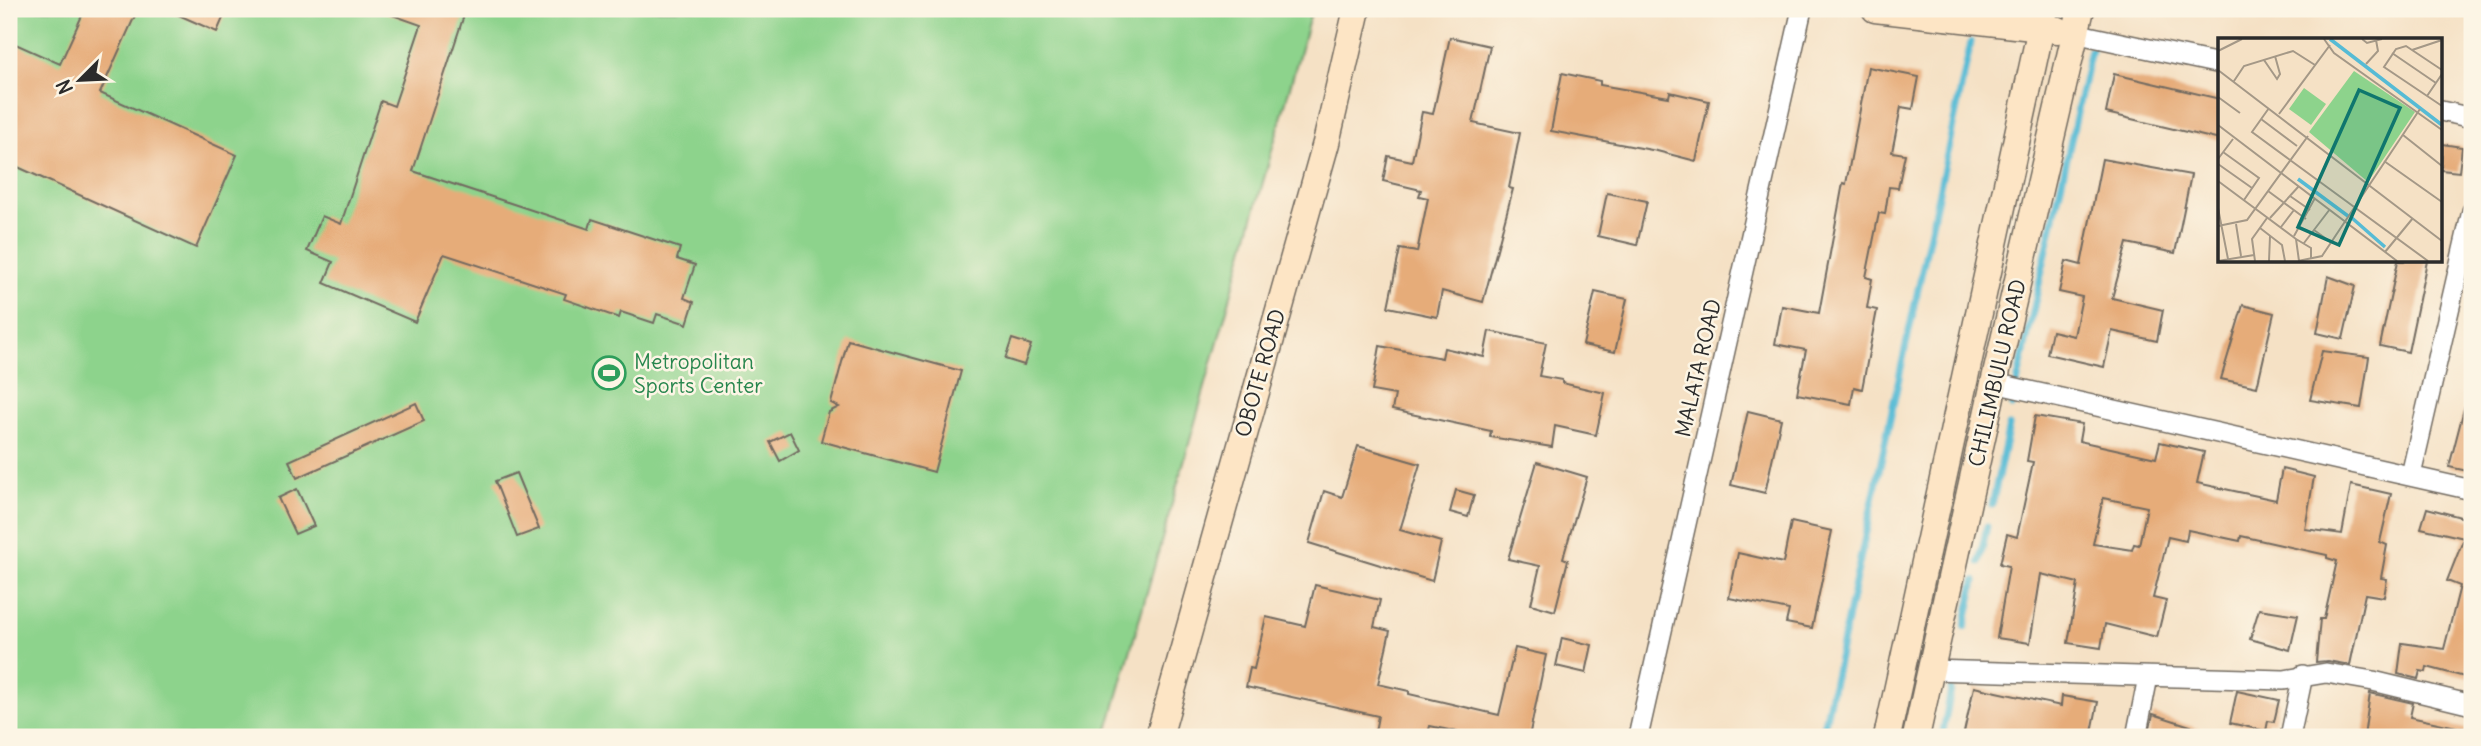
<svg xmlns="http://www.w3.org/2000/svg" width="2481" height="746" font-family="Delius,sans-serif">
<rect width="100%" height="100%" fill="#fcf5e5"/>
<filter id="ink" filterUnits="userSpaceOnUse"><feTurbulence type="fractalNoise" baseFrequency=".0143" numOctaves="2"/><feDisplacementMap in="SourceGraphic" scale="14" xChannelSelector="R" yChannelSelector="G"/><feConvolveMatrix kernelMatrix="1 2 1 2 8 2 1 2 1" color-interpolation-filters="sRGB"/></filter>
<filter id="wash" filterUnits="userSpaceOnUse"><feTurbulence type="fractalNoise" baseFrequency=".00686" numOctaves="4" result="noise"/><feDisplacementMap in="SourceGraphic" scale="28" xChannelSelector="R" yChannelSelector="G"/><feGaussianBlur stdDeviation="1.57" result="paint"/><feColorMatrix in="noise" values="0 0 0 0 0 0 0 0 0 0 0 0 0 0 0 0 0 1.4 0 .05"/><feComposite in="paint" operator="in"/></filter>
<g filter="url(#wash)">
<rect width="100%" height="100%" fill="#f5e1c5"/>
<!-- green -->
<path fill="#8dd38c" stroke="#5c7f5c" stroke-width="2" d="M9 9H1312L1106 737H9Z"/>
<g fill="none" stroke-linecap="round" stroke-linejoin="round">
<!-- stream -->
<g stroke="#56bbd5" stroke-width="7">
<path d="M2012 406 2091 50"/>
<path d="M1992 505 2009 426"/>
<path d="M1979 562 1987 526"/>
<path d="M1965 627 1975 581"/>
<path d="M1822 737 1971 42"/>
<path d="M1942 737 1951 690"/>
</g>
</g>
<g id="blocks">
<!-- building -->
<g fill="#e6ac79" fill-rule="evenodd">
<path d="M85 9H138L100 93 237 155 196 248 9 163V41L60 64Z"/>
<path d="M165 9H227L217 32Z"/>
<path d="M384 9H466L413 171 589 229 592 219 680 248 677 259 695 265 684 298 694 302 687 324 657 314 654 323 621 312 619 318 564 299 566 294 444 254 415 322 324 283 333 262 307 251 322 216 341 224 381 101 394 106 421 25 384 12Z"/>
<path d="M1450 37 1490 46 1473 123 1520 133 1509 188 1513 189 1483 302 1442 291 1437 317 1388 307 1400 249 1417 252 1428 198 1419 196 1421 190 1383 181 1388 156 1412 161 1422 112 1433 114Z"/>
<path d="M1868 67 1919 77 1913 109 1901 107 1892 152 1905 154 1898 188 1889 187 1885 214 1879 213 1866 277 1872 279 1867 308 1877 310 1862 389 1854 387 1851 404 1797 394 1806 350 1775 344 1782 306 1819 313 1843 183 1846 184Z"/>
<path d="M1562 73 1600 81V85L1669 97 1670 92 1709 101 1696 161 1657 151 1551 131Z"/>
<path d="M2114 74 2220 99V140L2106 113Z"/>
<path d="M2442 144 2462 147 2459 172 2441 170Z"/>
<path d="M2102 159 2191 175 2175 253 2127 243 2112 298 2163 310 2157 341 2112 331 2104 367 2047 354 2052 331 2074 336 2082 297 2059 292 2066 261 2081 265Z"/>
<path d="M1607 193 1647 201 1637 245 1598 236Z"/>
<path d="M2398 261H2427L2408 352 2380 346Z"/>
<path d="M2328 276 2355 286 2343 339 2317 333Z"/>
<path d="M1595 292 1627 299 1615 352 1583 345Z"/>
<path d="M2243 305 2274 313 2257 387 2221 379Z"/>
<path d="M1489 331 1546 343 1539 376 1562 380V383L1605 393 1596 435 1555 426 1552 447 1490 437 1491 431 1392 410 1395 395 1372 391 1380 346 1442 358 1444 348 1484 357Z"/>
<path d="M1012 339 1031 345 1024 365 1005 359Z"/>
<path d="M848 340 961 371 934 472 821 441 829 412 839 407 831 403Z"/>
<path d="M2322 351 2369 357 2361 408 2310 400Z"/>
<path d="M416 403 424 421 297 478 289 461Z"/>
<path d="M2465 405 2472 406V472L2449 467Z"/>
<path d="M1748 411 1781 419 1765 493 1731 485Z"/>
<path d="M2035 416 2082 424 2079 441 2156 458 2160 442 2204 452 2197 483 2276 500 2282 469 2314 477 2305 529 2342 534 2351 485 2391 494 2380 542 2387 545 2381 578 2387 579 2384 597 2365 594 2350 665 2328 661 2316 662 2320 619H2324L2337 561 2327 558V555L2241 536 2240 541 2188 530 2186 541 2168 537 2153 598 2166 601 2157 637 2105 624 2101 648 2068 643 2078 583 2041 574 2030 643 1997 638 2009 566 2000 564 2007 534 2017 537 2033 462 2027 461ZM2103 498 2147 507 2139 545 2134 544 2132 550 2093 544Z"/>
<path d="M790 432 799 450 780 461 770 442Z"/>
<path d="M1358 446 1420 464 1400 530 1441 542 1432 581 1309 543 1324 491 1342 497Z"/>
<path d="M1537 462 1587 477 1563 558 1568 560 1555 611 1531 604 1540 566 1508 559Z"/>
<path d="M516 473 539 529 517 537 495 481Z"/>
<path d="M297 489 314 526 295 534 278 498Z"/>
<path d="M1456 490 1474 495 1468 517 1450 512Z"/>
<path d="M2427 508 2472 520V679L2427 667 2426 672 2420 671 2418 679 2398 674 2402 643 2444 649 2460 586 2447 581 2464 538 2421 528Z"/>
<path d="M1791 522 1832 531 1812 628 1786 623 1789 610 1729 598 1738 553 1783 563Z"/>
<path d="M1315 585 1380 600 1374 627 1390 631 1378 684 1409 691V694L1499 715 1515 648 1546 655 1529 737H1481L1430 726 1427 737H1374L1378 716 1246 687 1250 668 1254 669 1266 617 1305 626Z"/>
<path d="M2259 609 2298 615 2290 650 2250 639Z"/>
<path d="M1562 638 1592 645 1586 673 1556 666Z"/>
<path d="M1974 687 2061 706 2062 696 2098 702 2091 737H1963Z"/>
<path d="M2237 691 2279 700 2274 722 2268 721 2266 731 2230 723Z"/>
<path d="M2370 693 2413 703 2410 717 2466 729 2465 737H2364Z"/>
<path d="M2153 714 2212 733 2211 737H2148Z"/>
</g>
</g>
</g>
<g filter="url(#ink)">
<use href="#blocks" fill-opacity="0" stroke="#726b61" stroke-width="2"/>
<g fill="none" stroke-linecap="round" stroke-linejoin="round">
<defs>
<g id="street">
<path d="M2074 33 2220 64"/>
<path d="M2441 111 2472 118"/>
<path d="M1994 383 2472 490"/>
<path d="M2411 475 2472 211"/>
<path d="M1931 670 2284 680 2326 673 2373 681 2472 705"/>
<path d="M1638 737 1802 9"/>
<path d="M2136 737 2148 677"/>
<path d="M2290 737 2303 675"/>
</g>
<g id="secondary">
<path d="M1875 9 2058 30"/>
<path d="M1159 737 1326 143 1357 9"/>
<path d="M1887 737 2045 9"/>
<path d="M1916 737 1994 383 2081 9"/>
</g>
</defs>
<!-- street casing -->
<use href="#street" stroke="#726b61" stroke-width="22"/>
<!-- secondary casing -->
<use href="#secondary" stroke="#726b61" stroke-width="29"/>
<!-- street -->
<use href="#street" stroke="#fff" stroke-width="19"/>
<!-- secondary -->
<use href="#secondary" stroke="#fde5c5" stroke-width="26"/>
</g>
</g>
<!-- icons -->
<defs>
<symbol id="stadium-ring" viewBox="-11 -11 22 22"><circle r="9.5" fill="#fcf5e5" stroke="#2e9e5b" stroke-width="1.5"/><path d="M0-5a6.5 5 0 1 0 0 10a6.5 5 0 1 0 0-10ZM-3.5-1.8h7v3.6h-7Z" fill="#2e9e5b"/></symbol>
</defs>
<g fill-rule="evenodd">
<use href="#stadium-ring" x="590" y="354" width="38" height="38"/>
</g>
<g text-anchor="middle" dominant-baseline="central" stroke-width="5" stroke-linejoin="round" paint-order="stroke">
<!-- leisure labels -->
<g font-size="21" fill="#27864d" stroke="#fcf5e5" text-anchor="start">
<text x="634" y="361">Metropolitan<tspan x="634" dy="24">Sports Center</tspan></text>
</g>
<!-- street labels -->
<g font-size="21" fill="#2b2b2b" stroke="#fcf5e5">
<text transform="translate(1698 368) rotate(-77)">MALATA ROAD</text>
<text transform="translate(1260 373) rotate(-74)">OBOTE ROAD</text>
<text transform="translate(1997 373) rotate(-77)">CHILIMBULU ROAD</text>
</g>
</g>
<!-- overview -->
<g transform="translate(2218 38)">
<rect width="224" height="224" fill="#f5e1c5"/>
<path d="M136 33 197 74 150 144 91 94ZM86 50 108 66 93 87 71 71Z" fill="#8dd38c"/>
<path fill="none" stroke="#56bbd5" stroke-width="3.5" d="M112 1 224 87M80 141 130 178M134 180 167 209"/>
<path fill="none" stroke="#a49887" stroke-width="2" d="M106 1 116 15 224 92M144 1 149 5 164 1M194 12 224 2M0 13 24 1M174 15 218 45M46 22 59 41 62 36 57 18M148 26 160 13 158 2M0 32 224 203M224 32 188 8 178 11 166 29 224 68M16 43 26 28 75 13 97 27M209 58 224 36M0 59 22 75M51 70 34 94 72 122M61 76 112 7M43 81 79 108M0 87 179 223M185 97 224 128M5 114 41 140 26 162M0 121 15 101M72 122 210 223M166 123 224 164M0 126 34 150M0 143 78 201 81 223M50 153 88 181M72 158 92 172M0 170 10 221M52 180 81 148M18 186 23 218M0 188 29 182 90 98M63 189 76 172M42 190 64 207 67 223M96 192 114 205M76 198 97 160M78 201 93 210V221M86 205 112 171M167 214 195 180M0 223 36 217M37 223 34 201 49 180M51 223 52 198M80 223 104 218 202 71"/>
<path fill="#0f766e" fill-opacity="0.15" stroke="#0f766e" stroke-width="3.5" d="M141 52 182 70 121 207 80 189Z"/>
<rect width="224" height="224" fill="none" stroke="#2b2b2b" stroke-width="3.5"/>
</g>
<!-- margin -->
<rect width="2481" height="746" fill="none" stroke="#fcf5e5" stroke-width="35"/>
<!-- north arrow -->
<g transform="translate(80 80) rotate(246)" stroke="#fcf5e5" stroke-width="5" paint-order="stroke">
<path d="M0-5L12 26L0 18L-12 26Z" fill="#2b2b2b"/>
<text y="-10" font-size="19" font-weight="bold" text-anchor="middle" fill="#2b2b2b">N</text>
</g>
</svg>
